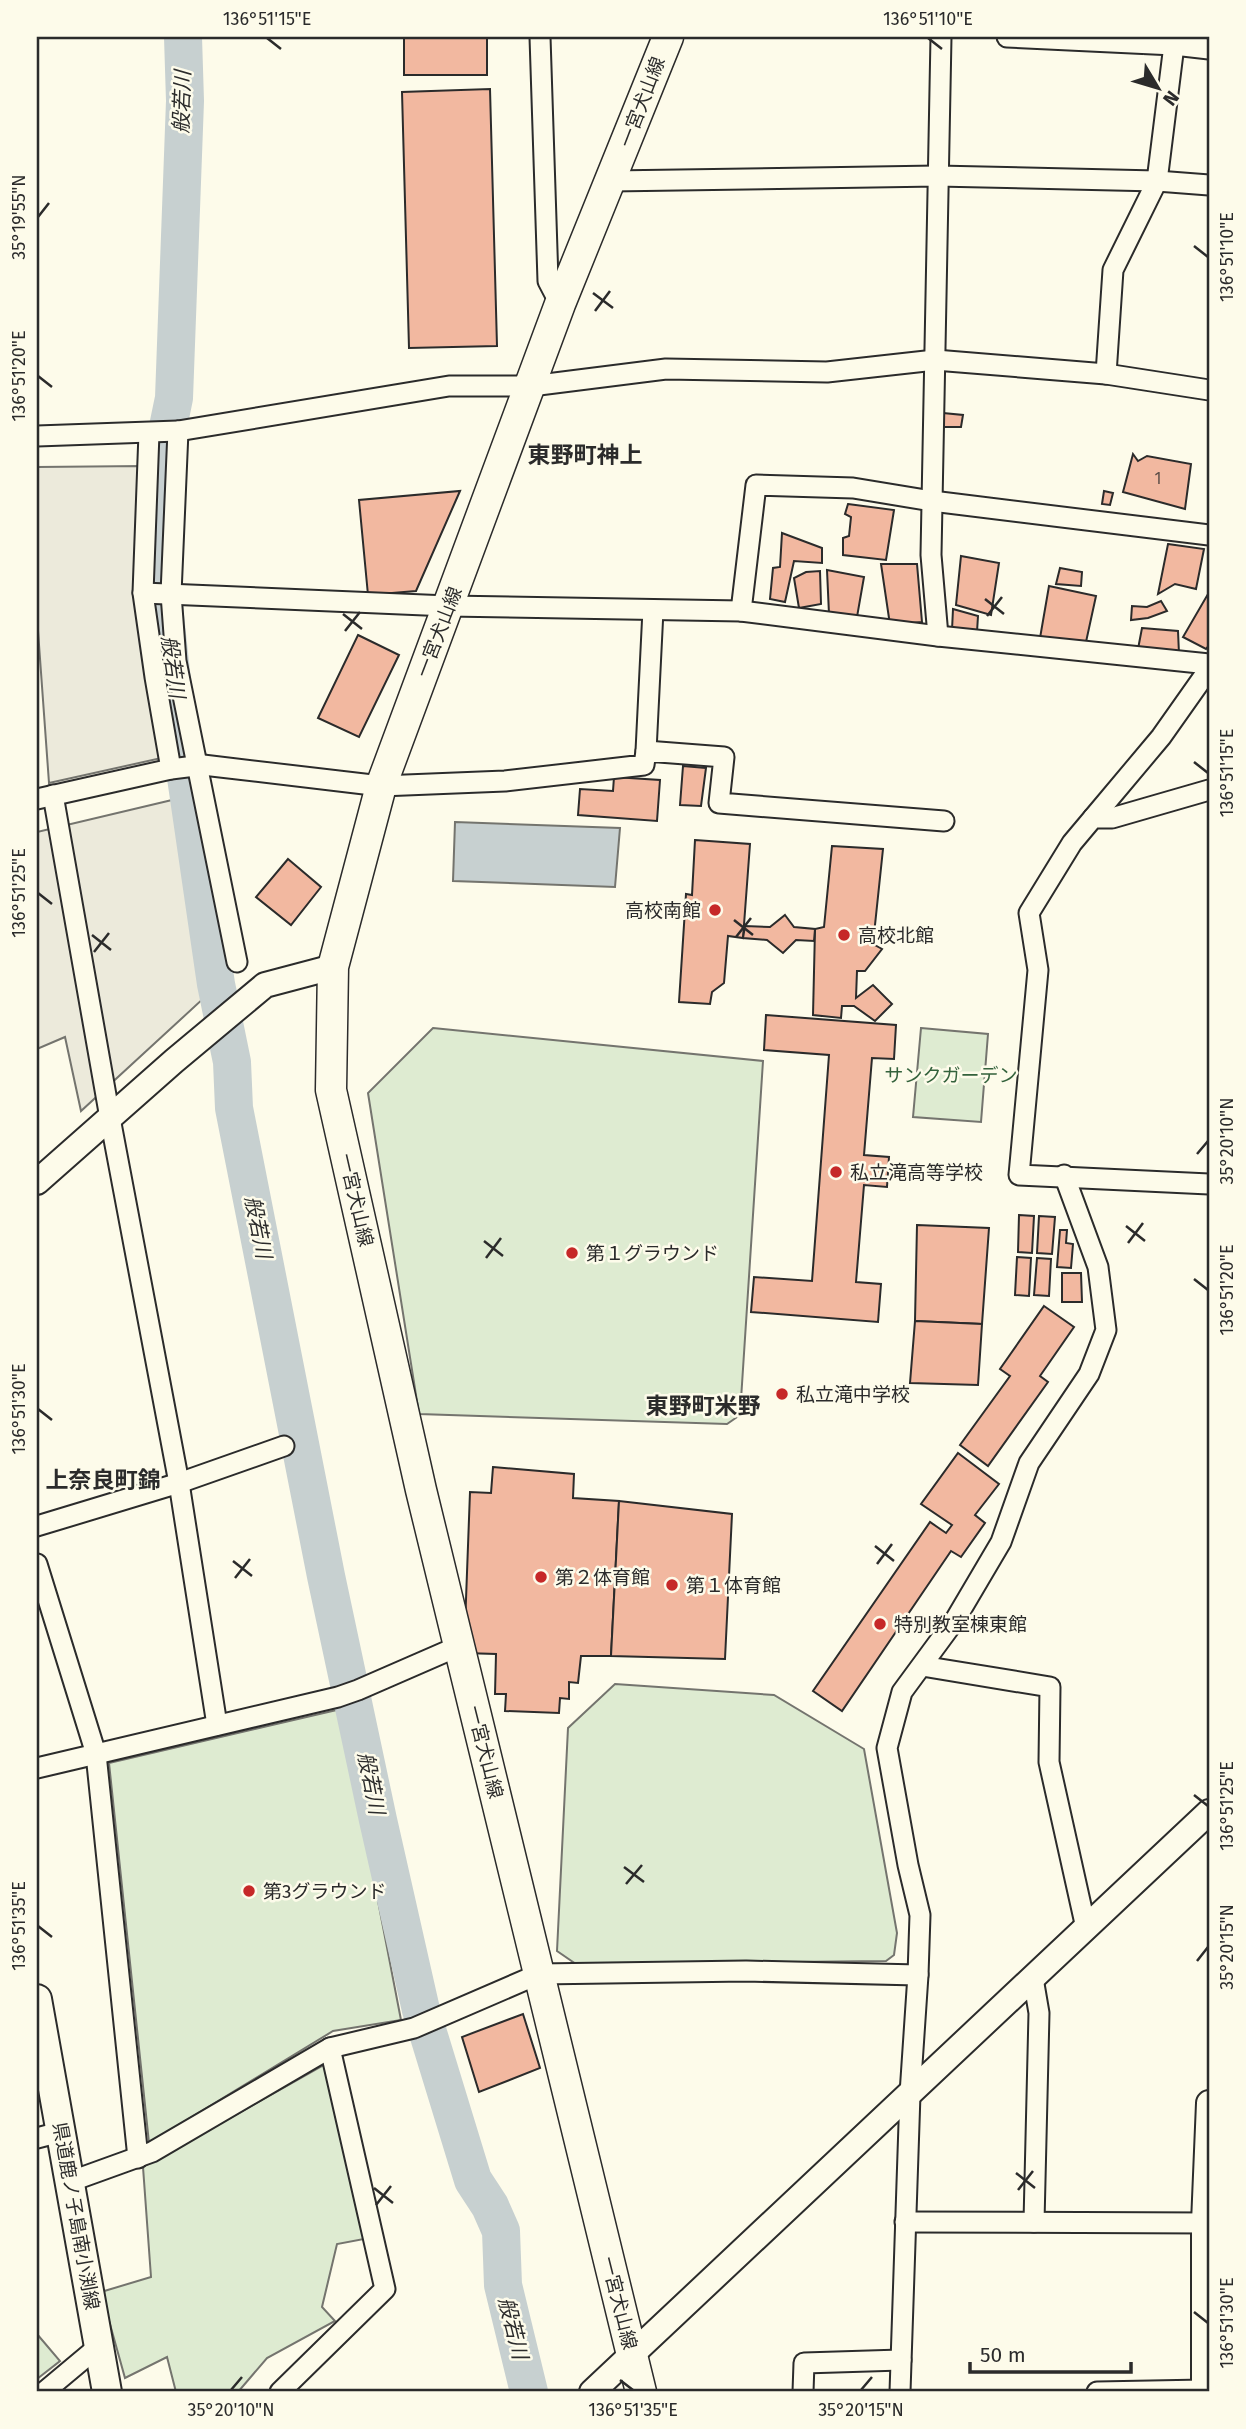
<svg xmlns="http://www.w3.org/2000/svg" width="1246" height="2429" font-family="'Fira Sans','Noto Sans JP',sans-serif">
<rect width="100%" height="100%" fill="#fdfbea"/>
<!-- green -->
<g fill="#deebd1" stroke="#74746e" stroke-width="2">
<path d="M433 1028 763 1061 740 1415 727 1424 419 1414 368 1093Z"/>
<path d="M921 1028 988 1034 981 1122 913 1117Z"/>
<path d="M615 1684 774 1695 864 1749 897 1933 894 1955 886 1961 576 1964 557 1951 568 1728Z"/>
<path d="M341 1709 401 2020 333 2031 149 2143 109 1763Z"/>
<path d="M324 2065 364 2239 337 2244 322 2307 335 2321 267 2358 238 2392H176L167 2357 125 2378 101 2292 151 2277 143 2167Z"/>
<path d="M37 2334 60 2361 37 2379Z"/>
</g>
<!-- parking -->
<g fill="#eceadb" stroke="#74746e" stroke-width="2">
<path d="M143 466 139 596 166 757 49 783 37 617V467Z"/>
<path d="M172 800 205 997 81 1111 65 1037 37 1049V832Z"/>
</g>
<!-- water -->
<path fill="#c7d0d0" stroke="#74746e" stroke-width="2" d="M455 822 620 828 615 887 453 881Z"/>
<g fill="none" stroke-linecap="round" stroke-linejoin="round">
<!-- river -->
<path stroke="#c7d0d0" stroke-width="38" d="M183 37 185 101 174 398 162 456 160 569 172 681 216 984 232 1062 234 1108 326 1576 378 1820 421 2010 473 2180 490 2206 501 2231 503 2285 529 2392"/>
</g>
<!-- building -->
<g fill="#f2b8a0" stroke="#2b2b2b" stroke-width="2">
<rect x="404" y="37" width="83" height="38"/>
<path d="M490 89 497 346 409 348 402 92Z"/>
<path d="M943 413 963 415 961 427H941Z"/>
<path d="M1133 454 1138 461 1147 456 1191 464 1185 509 1123 492Z"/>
<path d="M460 491 416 591 368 595 359 500Z"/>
<path d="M1104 491 1113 493 1110 505 1102 504Z"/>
<path d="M848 504 894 510 886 560 843 555V538L849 536 851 517 845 514Z"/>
<path d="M782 533 822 548V563L794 561 785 602 770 599 773 568 780 567Z"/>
<path d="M1168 544 1204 549 1196 589 1175 584 1158 594Z"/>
<path d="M961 556 999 563 991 615 956 605Z"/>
<path d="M881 564H917L922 622 890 625Z"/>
<path d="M1060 568 1082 572 1081 586 1056 584Z"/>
<path d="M827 570 864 577 857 617 829 614Z"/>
<path d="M820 571 821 604 799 608 794 578 806 572Z"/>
<path d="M1049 586 1096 596 1086 642 1040 638Z"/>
<path d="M1208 594 1209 645 1206 649 1183 637Z"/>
<path d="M1161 601 1167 611 1148 618 1131 620 1132 606 1147 607Z"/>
<path d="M953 609 978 616 977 632 952 630Z"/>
<path d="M1142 628 1178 631 1179 654 1138 649Z"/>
<path d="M358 635 399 655 359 737 318 718Z"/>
<path d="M683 766 706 768 701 806 680 805Z"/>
<path d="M614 777 660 780 657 821 578 815 580 789 613 791Z"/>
<path d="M695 840 750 844 743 938 728 936 724 983 712 992 710 1004 679 1002 686 894 692 895Z"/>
<path d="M832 846 883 849 873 944 882 949 865 971H857L856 998 873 985 892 1004 875 1021 854 1006H842L841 1018 813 1015 815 929 824 927Z"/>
<path d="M288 859 321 887 291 925 256 897Z"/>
<path d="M785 915 794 927 815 929 814 941 796 940 783 953 767 940 743 938 745 926 770 927Z"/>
<path d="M766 1015 896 1025 894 1059 872 1058 864 1155 889 1157 887 1187 864 1185 856 1282 881 1284 878 1322 751 1312 754 1277 812 1281 829 1055 764 1050Z"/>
<path d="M1019 1215 1034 1216 1032 1253 1018 1252Z"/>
<path d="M1039 1216 1055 1217 1052 1254 1037 1253Z"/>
<path d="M917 1225 989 1228 982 1324 915 1321Z"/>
<path d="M1060 1230H1067L1066 1243 1073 1244 1071 1268 1057 1267Z"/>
<path d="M1017 1257 1031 1258 1029 1296 1015 1295Z"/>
<path d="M1037 1258 1051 1259 1049 1296 1034 1295Z"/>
<path d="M1062 1273H1081L1082 1302H1062Z"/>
<path d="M1044 1306 1074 1327 1040 1376 1048 1382 988 1466 960 1445 1010 1376 1000 1369Z"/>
<path d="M915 1321 982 1324 978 1385 910 1383Z"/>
<path d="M958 1453 999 1484 975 1515 985 1523 961 1557 951 1551 842 1711 813 1691 930 1522 946 1533 952 1525 921 1504Z"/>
<path d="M493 1467 574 1474 573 1498 619 1501 611 1656H581L578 1683 569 1682V1699L560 1698 559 1713 505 1711 506 1694H495L496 1654 464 1653 470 1492 491 1493Z"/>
<path d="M619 1501 732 1514 725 1659 611 1656Z"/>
<path d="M523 2014 540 2068 479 2092 462 2037Z"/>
</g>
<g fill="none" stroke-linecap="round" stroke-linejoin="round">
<defs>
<g id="minor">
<path d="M540 37 548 281 560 304"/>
<path d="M1007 37 1174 45 1209 49"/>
<path d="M611 181 937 176 1157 181 1209 185"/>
<path d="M1106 374 1113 270 1157 181 1174 45"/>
<path d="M178 431 171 594 176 661 237 962"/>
<path d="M149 433 143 593 155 677 171 769"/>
<path d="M37 436 178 431 449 386H531L666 369 827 372 935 360 1106 374 1209 390"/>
<path d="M1209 535 932 501 853 488 756 485 741 611 938 636 1209 664"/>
<path d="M143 593 448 606 741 611"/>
<path d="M938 636 931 555 941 37"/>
<path d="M646 751 653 610"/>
<path d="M1209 790 1112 818H1093L1072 843 1029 913 1038 970 1019 1175 1209 1184"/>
<path d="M53 795 110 1118 179 1483 217 1725"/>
<path d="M37 799 171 769 203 765 381 786 505 781 644 765 646 751 724 757 719 803 944 821"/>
<path d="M1093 818 1161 737 1209 669"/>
<path d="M37 1526 179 1483 284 1446"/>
<path d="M37 1564 96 1754 138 2158"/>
<path d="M922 1666 1050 1687 1049 1762 1086 1928"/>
<path d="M37 1768 338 1697 358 1690 459 1646"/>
<path d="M1033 1978 1039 2013 1034 2222"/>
<path d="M37 2138 60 2132"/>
<path d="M69 2182 152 2152 330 2048 414 2028 539 1974 746 1971 918 1975"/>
<path d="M905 2222 1209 2223"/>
<path d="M44 2392 99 2346"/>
<path d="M280 2392 385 2289 330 2048"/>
<path d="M803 2392 804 2363 901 2360"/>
<path d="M900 2392 910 2094 918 1975 920 1915 908 1865 887 1748 902 1692 955 1620 1001 1542 1029 1463 1089 1374 1106 1330 1098 1267 1064 1175"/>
<path d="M1097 2392 1204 2390"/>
</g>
<g id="tertiary">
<path d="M37 1182 174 1061 265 985 333 967"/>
<path d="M592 2392 1209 1812"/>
<path d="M1204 2392V2223L1209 2103"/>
</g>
<path id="secondary" d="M37 1999 107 2392"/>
<path id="primary" d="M641 2392 421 1490 331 1090 333 967 381 786 560 304 668 37"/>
</defs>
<!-- minor casing -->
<use href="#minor" stroke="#2b2b2b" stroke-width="23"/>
<!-- tertiary casing -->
<use href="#tertiary" stroke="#2b2b2b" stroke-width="28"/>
<!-- secondary casing -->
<use href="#secondary" stroke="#2b2b2b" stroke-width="32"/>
<!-- primary casing -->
<use href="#primary" stroke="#2b2b2b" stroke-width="33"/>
<!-- minor -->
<use href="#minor" stroke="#fdfbea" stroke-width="19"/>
<!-- tertiary -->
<use href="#tertiary" stroke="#fdfbea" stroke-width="24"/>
<!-- secondary -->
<use href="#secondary" stroke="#fdfbea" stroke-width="28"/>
<!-- primary -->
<use href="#primary" stroke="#fdfbea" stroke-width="30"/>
</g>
<!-- ticks -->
<path fill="none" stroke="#2b2b2b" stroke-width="2.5" d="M267 38 281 49M928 38 942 49M38 217 49 203M1194 246 1208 257M593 293 613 308M595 311 610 291M38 376 52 387M985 599 1004 614M343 614 362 629M987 616 1002 597M345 631 360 612M1194 762 1208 773M38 893 52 904M734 920 753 935M92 935 111 950M736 937 751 918M94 952 109 933M1197 1154 1208 1141M1126 1226 1145 1241M484 1241 503 1256M1128 1243 1143 1223M486 1258 501 1238M1194 1279 1208 1290M38 1409 52 1420M875 1546 894 1561M233 1561 252 1576M877 1564 892 1544M235 1578 250 1559M1194 1795 1208 1806M624 1867 644 1882M626 1884 642 1865M38 1926 52 1937M1197 1961 1208 1947M1016 2173 1035 2188M374 2188 393 2203M1018 2190 1033 2171M376 2205 391 2186M1194 2312 1208 2323M620 2380 633 2390M231 2390 242 2377M861 2390 872 2377"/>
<!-- markers -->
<g fill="#c62828" stroke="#fdfbea" stroke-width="2.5">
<circle cx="715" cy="910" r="7"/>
<circle cx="844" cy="935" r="7"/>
<circle cx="836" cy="1172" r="7"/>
<circle cx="572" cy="1253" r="7"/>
<circle cx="782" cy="1394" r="7"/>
<circle cx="541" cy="1577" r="7"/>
<circle cx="672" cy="1585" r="7"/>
<circle cx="880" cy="1624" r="7"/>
<circle cx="249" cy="1891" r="7"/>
</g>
<g text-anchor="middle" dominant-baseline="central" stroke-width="5" stroke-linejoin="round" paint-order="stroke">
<!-- number labels -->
<g font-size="16" fill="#5d4e48">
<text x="1158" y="478">1</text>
</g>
<!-- street labels -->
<g font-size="19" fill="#2b2b2b" stroke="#fdfbea">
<text transform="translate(642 102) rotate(-69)">一宮犬山線</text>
<text transform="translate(439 632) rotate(-69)">一宮犬山線</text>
<text transform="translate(356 1200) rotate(77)">一宮犬山線</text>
<text transform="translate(485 1752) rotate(76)">一宮犬山線</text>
<text transform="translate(76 2216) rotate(80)">県道鹿ノ子島南小渕線</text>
<text transform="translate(619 2303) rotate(76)">一宮犬山線</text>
</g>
<!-- poi labels -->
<g font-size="19" fill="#2b2b2b" stroke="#fdfbea" text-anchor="start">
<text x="701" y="910" text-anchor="end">高校南館</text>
<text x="858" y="935">高校北館</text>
<text x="850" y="1172">私立滝高等学校</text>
<text x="586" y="1253">第１グラウンド</text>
<text x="796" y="1394">私立滝中学校</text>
<text x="555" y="1577">第２体育館</text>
<text x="686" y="1585">第１体育館</text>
<text x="894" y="1624">特別教室棟東館</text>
<text x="263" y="1891">第3グラウンド</text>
</g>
<!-- park labels -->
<g font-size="19" fill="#34623c" stroke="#fdfbea">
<text x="951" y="1075">サンクガーデン</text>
</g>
<!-- water labels -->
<g font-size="21" font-style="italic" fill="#2b2b2b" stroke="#fdfbea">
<text transform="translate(182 102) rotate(-88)">般若川</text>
<text transform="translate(173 667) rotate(82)">般若川</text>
<text transform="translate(258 1227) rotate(79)">般若川</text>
<text transform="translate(371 1783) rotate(79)">般若川</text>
<text transform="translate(513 2328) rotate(76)">般若川</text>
</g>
<!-- quarter labels -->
<g font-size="23" font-weight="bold" fill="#2b2b2b" stroke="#fdfbea">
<text x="585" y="455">東野町神上</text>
<text x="703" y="1406">東野町米野</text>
<text x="103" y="1480">上奈良町錦</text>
</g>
</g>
<!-- border -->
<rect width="1246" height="2429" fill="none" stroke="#fdfbea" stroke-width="77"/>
<!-- north arrow -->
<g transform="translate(1158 88) rotate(128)" stroke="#fdfbea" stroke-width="5" paint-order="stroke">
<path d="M0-5L12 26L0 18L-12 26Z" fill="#2b2b2b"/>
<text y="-10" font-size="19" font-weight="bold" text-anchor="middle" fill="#2b2b2b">N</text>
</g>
<!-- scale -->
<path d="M970 2362v10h161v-10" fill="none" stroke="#2b2b2b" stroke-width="3.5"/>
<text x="980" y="2362" font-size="21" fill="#2b2b2b" stroke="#fdfbea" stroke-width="5" paint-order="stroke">50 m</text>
<rect x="38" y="38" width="1170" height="2352" fill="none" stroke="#2b2b2b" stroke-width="2.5"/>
<g font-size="18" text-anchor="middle" fill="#2b2b2b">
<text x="267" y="25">136°51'15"E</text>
<text x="928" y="25">136°51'10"E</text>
<text transform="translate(19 217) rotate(-90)" y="6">35°19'55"N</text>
<text transform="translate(1227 257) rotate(-90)" y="6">136°51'10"E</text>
<text transform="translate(19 376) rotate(-90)" y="6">136°51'20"E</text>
<text transform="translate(1227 773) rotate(-90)" y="6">136°51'15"E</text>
<text transform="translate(19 893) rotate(-90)" y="6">136°51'25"E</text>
<text transform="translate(1227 1141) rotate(-90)" y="6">35°20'10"N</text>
<text transform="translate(1227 1290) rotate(-90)" y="6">136°51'20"E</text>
<text transform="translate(19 1409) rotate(-90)" y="6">136°51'30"E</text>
<text transform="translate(1227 1806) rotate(-90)" y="6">136°51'25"E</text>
<text transform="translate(19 1926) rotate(-90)" y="6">136°51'35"E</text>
<text transform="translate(1227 1947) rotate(-90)" y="6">35°20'15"N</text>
<text transform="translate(1227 2323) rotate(-90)" y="6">136°51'30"E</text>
<text x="231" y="2416">35°20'10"N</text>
<text x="633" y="2416">136°51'35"E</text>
<text x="861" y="2416">35°20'15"N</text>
</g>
</svg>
